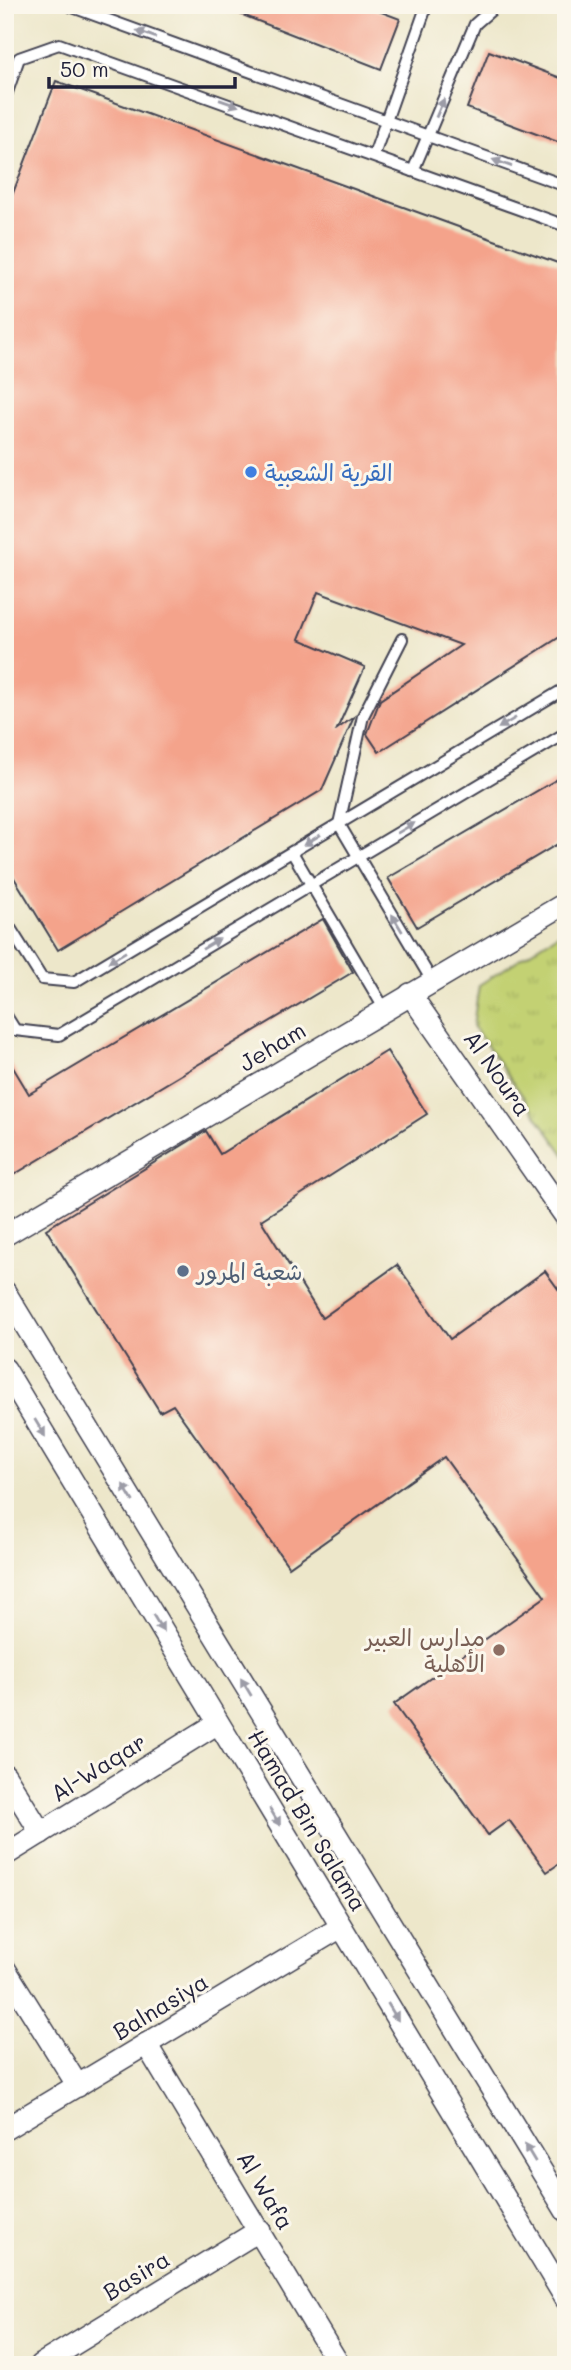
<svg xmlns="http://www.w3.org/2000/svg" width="571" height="2370" font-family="Mali,'Playpen Sans Arabic',sans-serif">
<defs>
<pattern id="park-tufts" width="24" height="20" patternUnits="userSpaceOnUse" patternTransform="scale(1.75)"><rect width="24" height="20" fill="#c3d173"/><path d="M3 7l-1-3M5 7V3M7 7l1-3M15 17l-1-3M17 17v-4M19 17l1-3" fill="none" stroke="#a7b364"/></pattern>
</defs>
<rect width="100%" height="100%" fill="#fbf7ec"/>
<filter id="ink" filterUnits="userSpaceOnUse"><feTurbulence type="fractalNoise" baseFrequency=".0143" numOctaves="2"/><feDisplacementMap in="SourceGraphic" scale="14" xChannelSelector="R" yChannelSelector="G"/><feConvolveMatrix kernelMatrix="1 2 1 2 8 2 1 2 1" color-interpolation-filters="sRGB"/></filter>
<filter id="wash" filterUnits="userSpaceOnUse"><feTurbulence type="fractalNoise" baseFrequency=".00686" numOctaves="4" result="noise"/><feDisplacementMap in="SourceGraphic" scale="28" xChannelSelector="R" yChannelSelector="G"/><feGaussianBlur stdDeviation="1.57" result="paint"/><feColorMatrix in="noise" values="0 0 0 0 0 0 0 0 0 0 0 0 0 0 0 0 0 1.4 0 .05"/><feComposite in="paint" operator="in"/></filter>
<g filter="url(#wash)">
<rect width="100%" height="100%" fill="#ede7ca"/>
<!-- park -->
<path fill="url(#park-tufts)" stroke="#727a57" stroke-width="2" d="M566 929V1157L473 1026 479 985Z"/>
<g id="blocks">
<!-- building -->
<g fill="#f4a38b">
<path d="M217 5H363L400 19 381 69Z"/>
<path d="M489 51 566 80V145L467 108Z"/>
<path d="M56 81 566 266V633L379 752 367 734 380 700 461 645 318 592 299 639 365 667 337 729 354 717 322 790 58 950 5 863V214Z"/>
<path d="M566 774V839L417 927 388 878Z"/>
<path d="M323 919 353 972 5 1180V1054L29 1094Z"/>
<path d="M387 1051 427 1114 261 1220 322 1318 397 1265 450 1339 545 1271 566 1300V1859L547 1872 509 1820 488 1835 394 1704 545 1597 444 1457 289 1567 173 1405 160 1412 46 1229 206 1131 220 1154Z"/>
</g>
</g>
</g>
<g filter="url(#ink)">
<use href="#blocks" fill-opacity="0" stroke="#404050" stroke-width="2"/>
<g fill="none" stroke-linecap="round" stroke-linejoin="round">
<defs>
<g id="service">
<path d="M67 5 566 186"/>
<path d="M5 98 19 58 59 44 566 226"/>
<path d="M374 155 424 13 423 5"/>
<path d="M413 171 475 24 497 5"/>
<path d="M402 639 363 716 339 824 432 981"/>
<path d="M292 852 385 1010"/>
<path d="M5 920 42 979 74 982 566 688"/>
<path d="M5 1014 15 1030 59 1035 566 733"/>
</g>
<g id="minor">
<path d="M410 994 566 1217"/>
<path d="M5 1235 566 903"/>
<path d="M5 1292 566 2211"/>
<path d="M5 1369 566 2299"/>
<path d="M5 1775 41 1833"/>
<path d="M5 1855 218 1723"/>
<path d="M5 1969 78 2086"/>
<path d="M146 2044 339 2365"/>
<path d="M5 2129 341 1927"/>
<path d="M40 2365 260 2230"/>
</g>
</defs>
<!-- service casing -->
<use href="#service" stroke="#404050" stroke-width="14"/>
<!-- minor casing -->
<use href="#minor" stroke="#404050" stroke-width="24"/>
<!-- service -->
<use href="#service" stroke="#fff" stroke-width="10"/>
<!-- minor -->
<use href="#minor" stroke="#fff" stroke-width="21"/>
</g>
<!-- one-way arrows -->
<defs><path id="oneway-solid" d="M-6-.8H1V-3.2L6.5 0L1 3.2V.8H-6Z" transform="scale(1.75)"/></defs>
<g fill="#9c9ca7">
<use href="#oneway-solid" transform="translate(146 34) rotate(-160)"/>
<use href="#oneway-solid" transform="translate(229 103) rotate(19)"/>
<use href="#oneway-solid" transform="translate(440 108) rotate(-67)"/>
<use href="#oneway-solid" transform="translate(502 163) rotate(-160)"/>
<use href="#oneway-solid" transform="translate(507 723) rotate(149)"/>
<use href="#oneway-solid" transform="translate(406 828) rotate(-31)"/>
<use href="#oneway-solid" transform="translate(312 840) rotate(149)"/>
<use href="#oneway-solid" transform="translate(397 923) rotate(-121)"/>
<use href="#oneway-solid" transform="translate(211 944) rotate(-31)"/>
<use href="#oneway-solid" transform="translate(117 957) rotate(149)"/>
<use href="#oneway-solid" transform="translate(40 1428) rotate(59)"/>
<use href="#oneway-solid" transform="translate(128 1493) rotate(-121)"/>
<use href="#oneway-solid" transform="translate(158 1623) rotate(59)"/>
<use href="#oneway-solid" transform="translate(246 1687) rotate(-121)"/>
<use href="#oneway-solid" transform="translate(275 1817) rotate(59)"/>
<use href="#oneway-solid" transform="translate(393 2012) rotate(59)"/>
<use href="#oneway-solid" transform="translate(530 2153) rotate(-121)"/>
</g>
</g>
<!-- markers -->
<circle fill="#3f7fe0" stroke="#fbf7ec" stroke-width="2.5" cx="251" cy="472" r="7"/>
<circle fill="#5c6f8a" stroke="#fbf7ec" stroke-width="2.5" cx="183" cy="1271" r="7"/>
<circle fill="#8d6e63" stroke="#fbf7ec" stroke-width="2.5" cx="499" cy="1650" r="7"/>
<g text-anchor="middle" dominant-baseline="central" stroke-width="6" stroke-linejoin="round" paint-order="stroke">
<!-- shop labels -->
<g font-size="23" fill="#366cbe" stroke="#fbf7ec" text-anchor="start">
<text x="265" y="472">القرية الشعبية</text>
</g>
<!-- street labels -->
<g font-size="23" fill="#22223b" stroke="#fbf7ec">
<text transform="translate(272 1046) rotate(-31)">Jeham</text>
<text transform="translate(498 1073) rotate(55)">Al Noura</text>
<text transform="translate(98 1767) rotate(-32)">Al-Waqar</text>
<text transform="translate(308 1820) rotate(59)">Hamad Bin Salama</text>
<text transform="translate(160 2006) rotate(-31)">Balnasiya</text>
<text transform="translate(266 2190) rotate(59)">Al Wafa</text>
<text transform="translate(136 2275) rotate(-31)">Basira</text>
</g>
<!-- service labels -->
<g font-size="23" fill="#4e5e75" stroke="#fbf7ec" text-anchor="start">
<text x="197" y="1271">شعبة المرور</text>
</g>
<!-- education labels -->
<g font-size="23" fill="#785e54" stroke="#fbf7ec" text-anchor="end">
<text x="485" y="1637">مدارس العبير<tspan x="485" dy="26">الأهلية</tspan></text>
</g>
</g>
<!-- margin -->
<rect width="571" height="2370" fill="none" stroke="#fbf7ec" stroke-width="28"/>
<!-- scale -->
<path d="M49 77v10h186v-10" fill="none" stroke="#22223b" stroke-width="3.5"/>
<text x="60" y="77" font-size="21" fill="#22223b" stroke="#fbf7ec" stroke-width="5" paint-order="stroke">50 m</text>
</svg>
